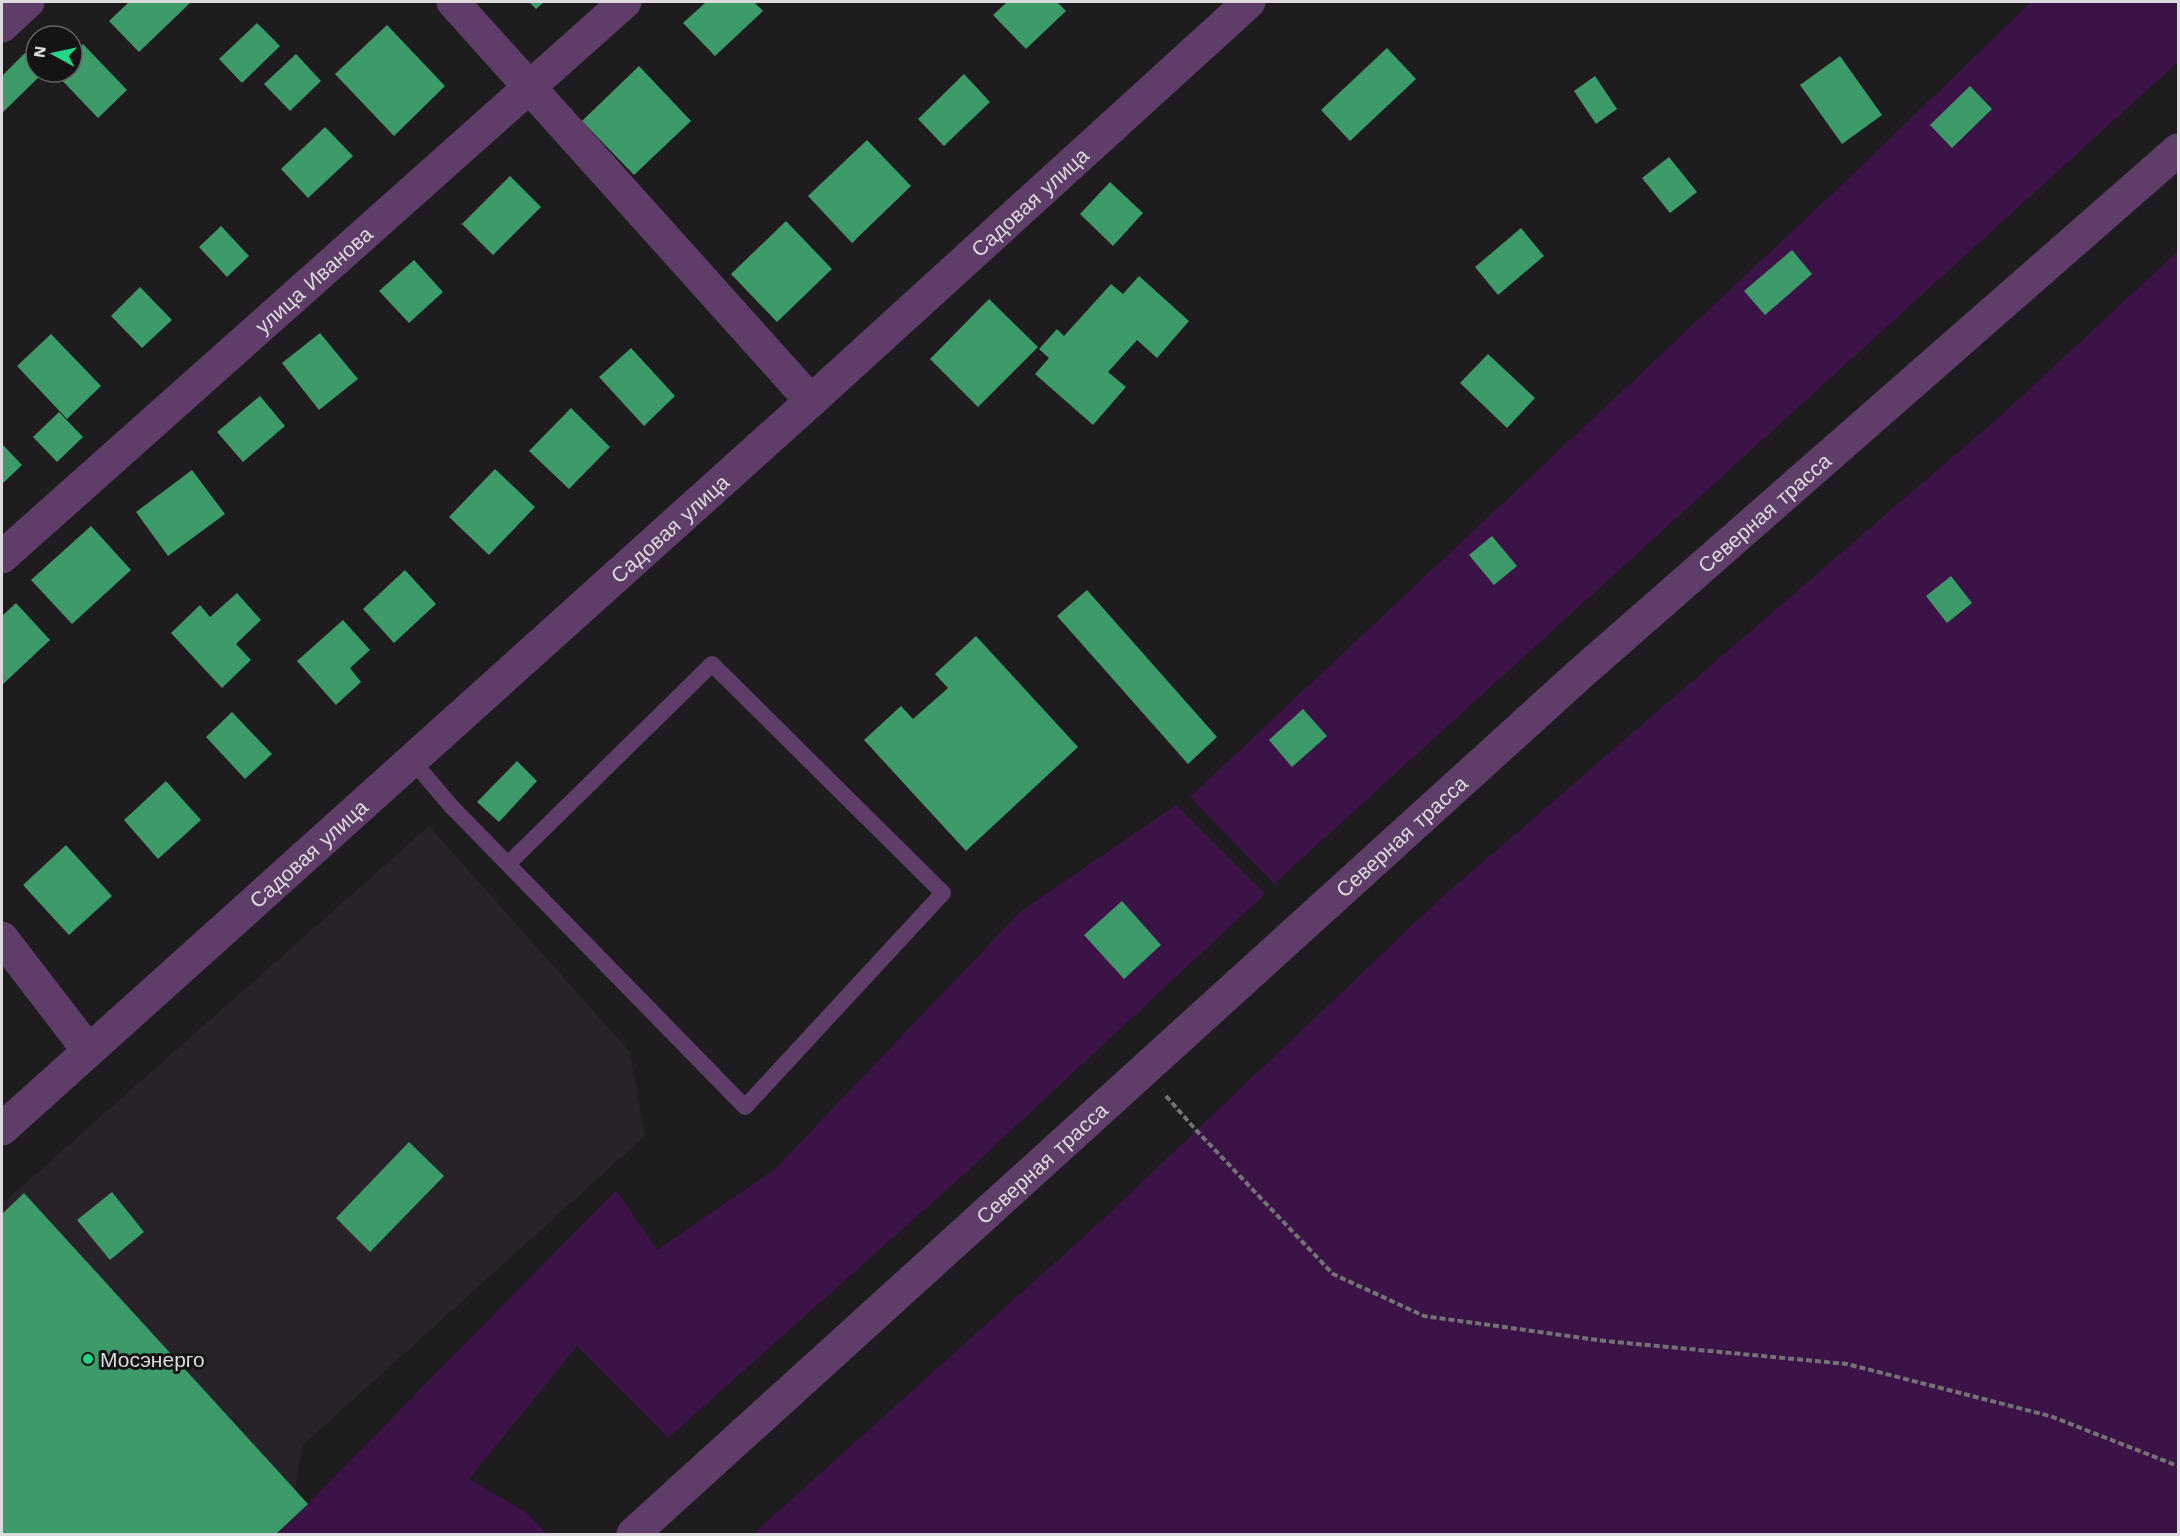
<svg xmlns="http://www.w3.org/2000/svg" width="2180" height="1536" font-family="'Work Sans',sans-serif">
<rect width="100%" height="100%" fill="#1e1c1e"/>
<!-- built -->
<path fill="#282229" d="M429 826 630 1052 645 1136 302 1446 290 1523 277 1534H2V1204Z"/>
<!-- green -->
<g fill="#3b1347">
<path d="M2031 2H2178V62L1274 884 1190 797 1848 179Z"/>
<path d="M2178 251V1534H753L1099 1223 1441 898 2007 410Z"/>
<path d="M1176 805 1265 894 960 1178 668 1438 577 1346 469 1479 527 1513 547 1534H278L616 1190 657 1250 775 1169 1021 911Z"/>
</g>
<!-- building -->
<g fill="#3c9b69">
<path d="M129 2H191L139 52 109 21Z"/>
<path d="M529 2H544L536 9Z"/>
<path d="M706 2H754L763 11 715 56 683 23Z"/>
<path d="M1007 2H1057L1066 11 1026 49 993 15Z"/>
<path d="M257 23 280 46 242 83 219 59Z"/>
<path d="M387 25 445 86 394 136 335 74Z"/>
<path d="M83 44 127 90 98 118 54 72H72V54Z"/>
<path d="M1387 48 1416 79 1350 141 1321 110Z"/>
<path d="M25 53 36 66V72L43 73 2 113V76Z"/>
<path d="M296 54 321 81 290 111 264 84Z"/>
<path d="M1840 56 1882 115 1842 144 1800 85Z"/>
<path d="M639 66 691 121 634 175 582 121Z"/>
<path d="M964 74 990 102 944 146 918 119Z"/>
<path d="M1595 76 1617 109 1596 124 1574 91Z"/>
<path d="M1970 86 1992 109 1952 148 1930 125Z"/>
<path d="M325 127 353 156 308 198 281 169Z"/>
<path d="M867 140 911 186 852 243 808 196Z"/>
<path d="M1669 157 1697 192 1670 213 1642 178Z"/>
<path d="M510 176 541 207 493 255 462 224Z"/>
<path d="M1110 182 1143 213 1113 246 1080 214Z"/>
<path d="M786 221 832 269 777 322 731 274Z"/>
<path d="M221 226 249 256 227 277 199 247Z"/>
<path d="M1521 228 1544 256 1498 295 1475 267Z"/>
<path d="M1792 250 1812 274 1765 315 1744 291Z"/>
<path d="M414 260 443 292 409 323 379 291Z"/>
<path d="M1139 276 1189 321 1157 358 1137 340 1108 372 1126 387 1093 425 1035 374 1049 358 1039 349 1057 329 1064 336 1111 284 1123 294Z"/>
<path d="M140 287 172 320 142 348 111 316Z"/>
<path d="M989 299 1038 347 978 407 930 359Z"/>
<path d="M320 333 358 379 319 410 282 363Z"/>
<path d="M51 334 101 386 67 419 17 366Z"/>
<path d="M631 348 675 396 644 426 599 377Z"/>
<path d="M1488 354 1535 398 1507 428 1460 383Z"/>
<path d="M260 396 285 426 243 462 217 432Z"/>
<path d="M571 408 610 447 569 489 529 451Z"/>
<path d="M59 412 83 437 57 462 33 437Z"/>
<path d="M2 444 22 465 2 484Z"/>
<path d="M495 469 535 507 489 555 449 517Z"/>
<path d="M192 470 225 514 168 556 136 512Z"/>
<path d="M91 526 131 570 72 624 31 580Z"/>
<path d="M1492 536 1517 566 1494 585 1469 555Z"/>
<path d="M405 570 436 604 394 643 363 609Z"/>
<path d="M1951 576 1972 603 1947 623 1926 596Z"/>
<path d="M1087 590 1217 737 1188 764 1057 616Z"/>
<path d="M237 593 261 620 236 644 251 660 222 688 171 633 200 605 210 617Z"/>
<path d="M16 603 50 640 2 685V616Z"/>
<path d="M343 620 370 650 350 668 361 682 336 705 297 661Z"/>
<path d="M976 636 1078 747 966 851 864 740 901 706 913 719 948 688 935 674Z"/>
<path d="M1303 709 1327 736 1292 767 1269 740Z"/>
<path d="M232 712 272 754 245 779 206 737Z"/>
<path d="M517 761 537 781 499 822 477 802Z"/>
<path d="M166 781 201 820 158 859 124 820Z"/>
<path d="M66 845 112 896 69 935 23 885Z"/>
<path d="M1122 901 1161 945 1124 979 1084 935Z"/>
<path d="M409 1142 444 1176 370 1252 336 1218Z"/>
<path d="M112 1192 144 1232 110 1260 77 1220Z"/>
<path d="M24 1193 308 1504 276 1534H2V1214Z"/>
</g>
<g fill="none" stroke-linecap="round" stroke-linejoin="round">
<!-- path -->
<path stroke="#747274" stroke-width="4" stroke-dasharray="6 3" stroke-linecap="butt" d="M1166 1096 1196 1130 1333 1274 1424 1316 1605 1341 1847 1364 2050 1416 2178 1466"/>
<!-- service -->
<path stroke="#5e3e69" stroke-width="16" d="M411 759 451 806 745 1107 943 893 712 664 508 864"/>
<!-- minor -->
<g stroke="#5e3e69" stroke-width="33">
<path d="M453 2 811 401"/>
<path d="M2 26 28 2"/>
<path id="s1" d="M2 557 625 2"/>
<path d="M2 938 88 1050"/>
<path id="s2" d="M2 1129 811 401 1249 2"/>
<path id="s3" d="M633 1534 1580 674 2178 150"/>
</g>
</g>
<!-- markers -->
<circle fill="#1ed887" stroke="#151315" stroke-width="2" cx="88" cy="1359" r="6"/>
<g text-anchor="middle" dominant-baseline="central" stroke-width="6" stroke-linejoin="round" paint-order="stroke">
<!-- street labels -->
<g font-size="21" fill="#dcdadc" stroke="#151315">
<text stroke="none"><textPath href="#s2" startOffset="1384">Садовая улица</textPath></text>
<text stroke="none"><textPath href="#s1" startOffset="417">улица Иванова</textPath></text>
<text stroke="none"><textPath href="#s3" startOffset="1524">Северная трасса</textPath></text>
<text stroke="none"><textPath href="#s2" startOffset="898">Садовая улица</textPath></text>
<text stroke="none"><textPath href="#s3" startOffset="1038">Северная трасса</textPath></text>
<text stroke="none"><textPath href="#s2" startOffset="412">Садовая улица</textPath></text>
<text stroke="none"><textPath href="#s3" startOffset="552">Северная трасса</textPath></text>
</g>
<!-- poi labels -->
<g font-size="21" fill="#dcdadc" stroke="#151315" text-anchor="start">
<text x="100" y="1359">Мосэнерго</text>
</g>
</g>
<!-- border -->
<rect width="2180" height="1536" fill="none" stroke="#dcdadc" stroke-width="6"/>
<!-- north arrow -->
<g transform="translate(54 54) rotate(278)"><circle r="28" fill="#151315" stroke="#656365" stroke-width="1.5"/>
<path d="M0-4.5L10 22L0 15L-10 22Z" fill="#1ed887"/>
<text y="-9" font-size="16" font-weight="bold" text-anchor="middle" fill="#dcdadc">N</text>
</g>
</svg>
